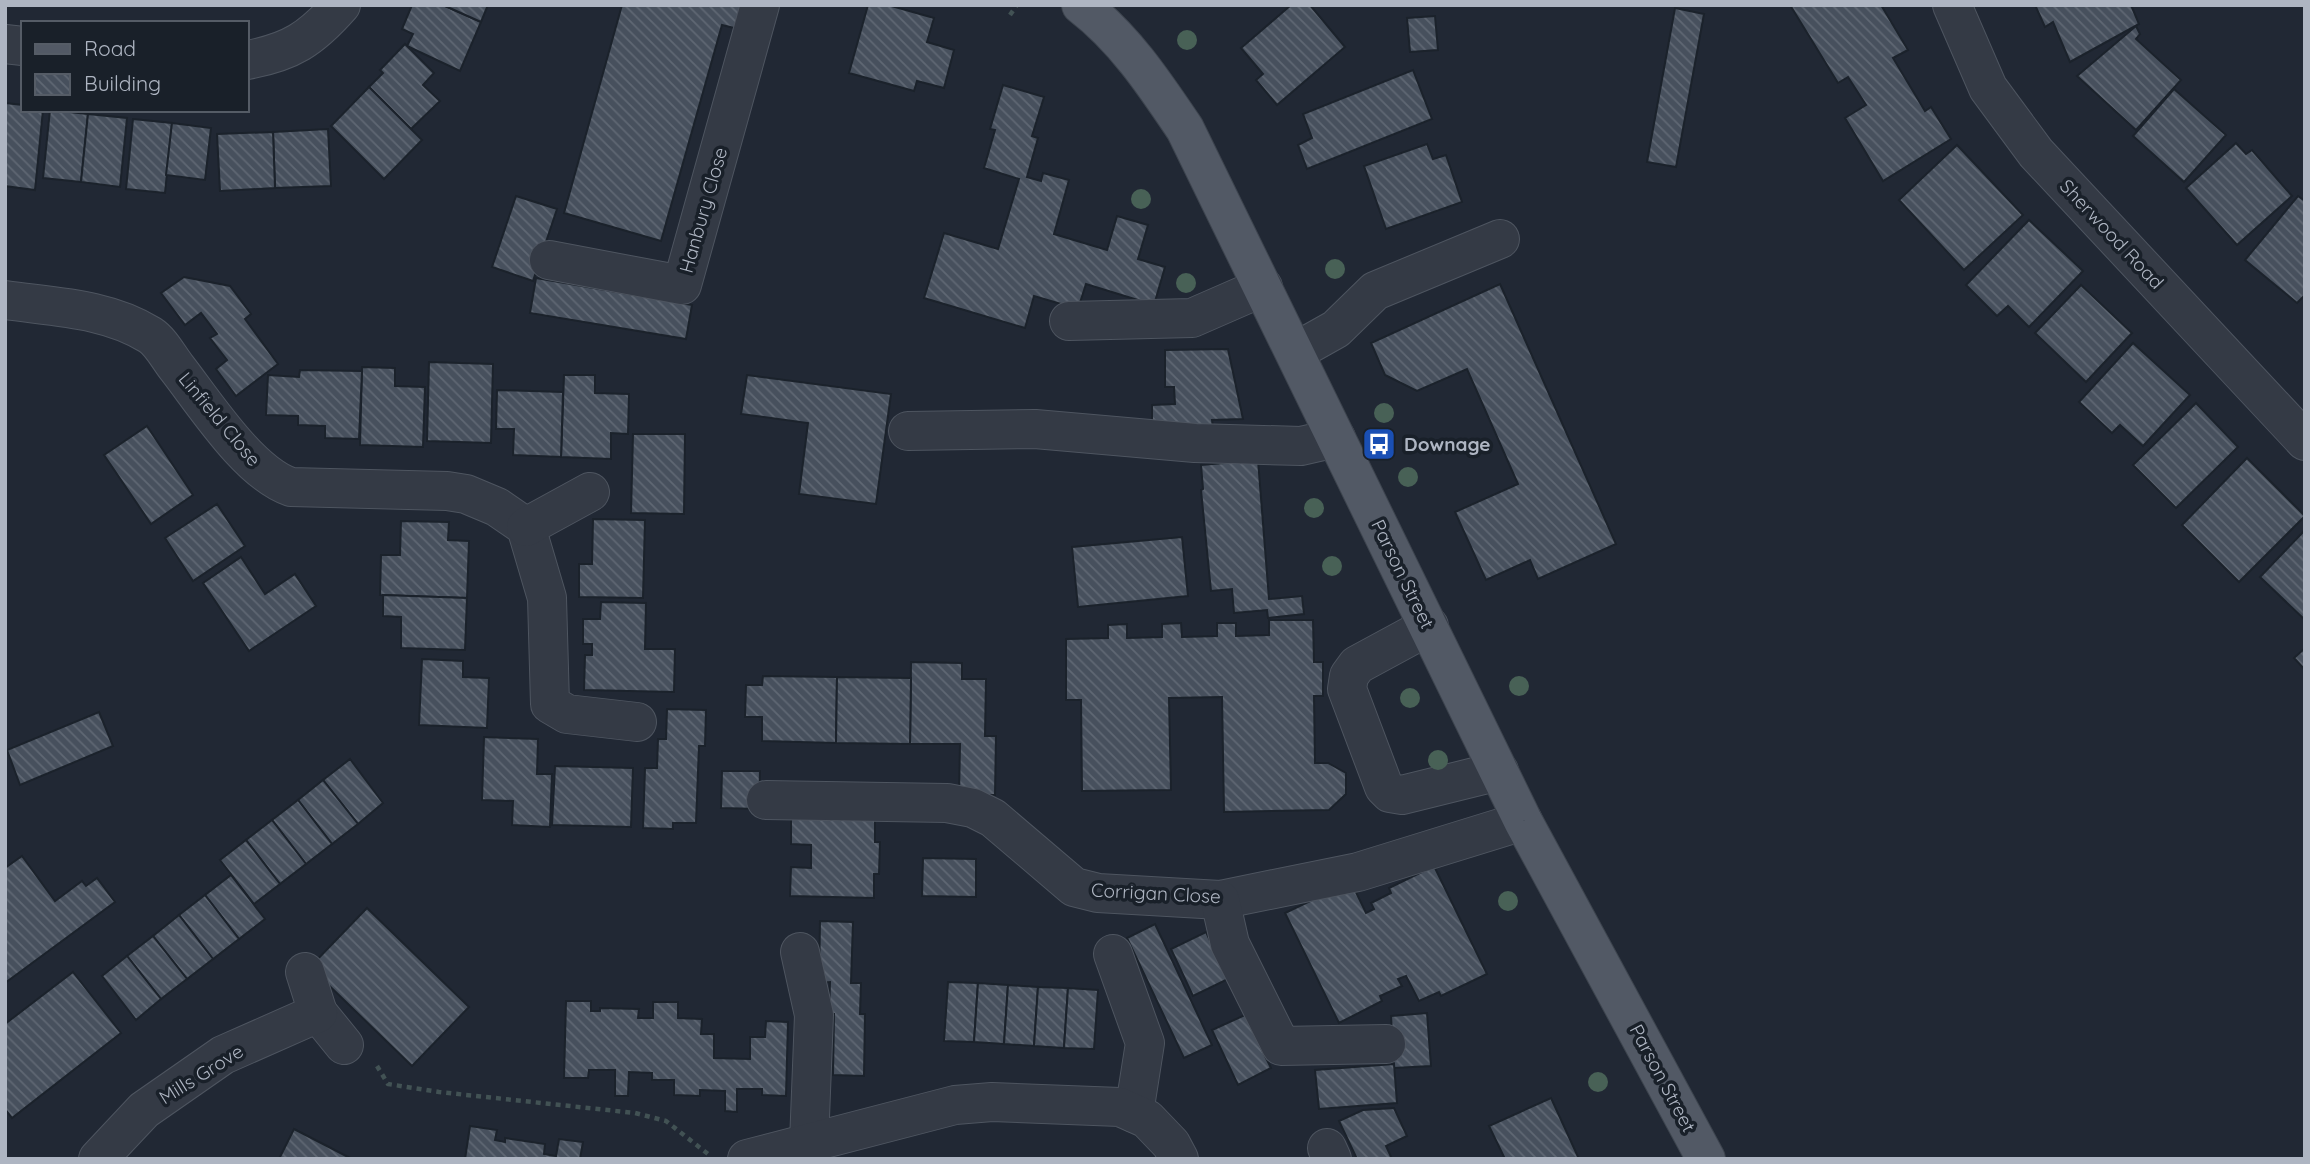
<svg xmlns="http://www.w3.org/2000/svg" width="2310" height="1164" font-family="Quicksand,sans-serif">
<defs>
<pattern id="building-back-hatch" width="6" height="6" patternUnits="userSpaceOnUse" patternTransform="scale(1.75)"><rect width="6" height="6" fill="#47505d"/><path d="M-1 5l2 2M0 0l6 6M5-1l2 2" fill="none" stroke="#5f6773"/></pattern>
</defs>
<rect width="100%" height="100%" fill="#212834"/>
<!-- building -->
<g fill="url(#building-back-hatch)" stroke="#1b222b" stroke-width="2">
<path d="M412 5H443L481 22 460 71 407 46 413 34 402 29Z"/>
<path d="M443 5H488L481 22Z"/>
<path d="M622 5H749L742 30 722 25 661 241 564 213Z"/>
<path d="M868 5H888L934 18 927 42 954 50 944 88 917 81 914 91 849 73Z"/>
<path d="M1291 5H1310L1345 47 1277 105 1256 80 1263 74 1241 48Z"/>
<path d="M1790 5H1881L1908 50 1893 58 1925 111 1931 107 1951 139 1883 181 1845 118 1866 105 1848 77 1838 83Z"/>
<path d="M2035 5H2131L2139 24 2070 62 2053 22 2045 27Z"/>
<path d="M1675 8 1704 14 1676 167 1647 162Z"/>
<path d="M1435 16 1438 50 1410 52 1407 18Z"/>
<path d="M2136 26 2140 34 2136 39 2181 80 2136 130 2077 76Z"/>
<path d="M405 44 434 73 423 85 440 101 411 129 369 87 383 73 380 70Z"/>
<path d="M1413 70 1432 119 1307 169 1298 145 1312 138 1303 114Z"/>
<path d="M1003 85 1044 97 1032 136 1038 138 1027 177 1041 181 1043 173 1069 180 1054 234 1107 250 1117 216 1148 225 1138 259 1165 267 1154 305 1086 284 1078 309 1034 296 1025 328 924 298 944 233 998 249 1019 179 984 168 995 130 990 129Z"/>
<path d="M369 87 422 140 384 179 331 126Z"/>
<path d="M2174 89 2226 135 2184 182 2133 136Z"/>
<path d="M5 103 23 105V110H43L35 190 5 186Z"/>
<path d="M50 110 88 114 81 182 43 178Z"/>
<path d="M88 114 127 118 120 187 81 182Z"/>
<path d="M133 119 172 123 165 193 126 189Z"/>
<path d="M172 123 211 128 205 180 166 175Z"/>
<path d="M328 129 331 186 275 188 273 132Z"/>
<path d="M273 132 275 188 220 191 217 134Z"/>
<path d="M2236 143 2246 154 2252 150 2292 196 2237 245 2186 188Z"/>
<path d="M1427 144 1433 159 1446 155 1462 202 1386 229 1364 166Z"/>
<path d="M1957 145 2023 215 1964 270 1899 200Z"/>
<path d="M516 196 557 209 533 281 492 267Z"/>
<path d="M2298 196 2305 201V295L2297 303 2245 260Z"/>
<path d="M2029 220 2083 271 2029 327 2008 306 1997 316 1966 285Z"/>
<path d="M184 277 230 286 251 314 245 319 278 364 236 396 216 369 227 360 210 338 217 334 201 313 185 325 161 293Z"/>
<path d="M536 278 692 305 686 339 530 313Z"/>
<path d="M1500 284 1616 544 1538 579 1530 560 1486 580 1455 512 1518 484 1467 369 1417 391 1385 375 1371 343Z"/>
<path d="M2081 285 2132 333 2086 382 2035 333Z"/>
<path d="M2133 343 2190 395 2143 446 2120 425 2112 433 2079 402Z"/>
<path d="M1228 349 1243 419 1212 420 1213 427 1152 423V405L1175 404 1174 387H1165V350Z"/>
<path d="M429 362 493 364 491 443 427 441Z"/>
<path d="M362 367 395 368V386L425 387 423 447 360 445Z"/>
<path d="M300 370 362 371 359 439 325 438V426L298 425V416L266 415 268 375 299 377Z"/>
<path d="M564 375H595V393L629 394 628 434 611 433V459L561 457Z"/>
<path d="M747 375 891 394 876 504 799 494 808 423 741 414Z"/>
<path d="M497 390 563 392 561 457 513 455 514 429H496Z"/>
<path d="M2196 403 2238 447 2176 508 2133 465Z"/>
<path d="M147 426 193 495 151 524 104 455Z"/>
<path d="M633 434H685L684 514 631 513Z"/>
<path d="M2247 458 2305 516 2239 582 2182 525Z"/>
<path d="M1258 460 1269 599 1302 596 1304 614 1268 618 1267 610 1234 613 1232 589 1211 591 1201 490 1203 489 1201 465Z"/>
<path d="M217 504 245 546 193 581 165 538Z"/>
<path d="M593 519 645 520 643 598 579 597V564H592Z"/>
<path d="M401 521 449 522 448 540 469 541 467 598 380 595 381 555H400Z"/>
<path d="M2305 530V620L2260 577Z"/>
<path d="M1182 537 1188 596 1078 607 1072 547Z"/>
<path d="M241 557 265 594 295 574 316 606 249 651 203 583Z"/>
<path d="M383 595 467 598 465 650 401 648V617L383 616Z"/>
<path d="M601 602 646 603 645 649H675L674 692 584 690 585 655H592V644H583V619H600Z"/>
<path d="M1269 620H1313L1314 662H1323V696H1314L1315 763H1328L1346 773V794L1329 810 1224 812 1222 697 1169 698 1171 790 1082 791 1081 700H1066V639L1108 638V625L1127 624V638L1162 637V624L1181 623 1182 637 1217 636V623H1236V636L1269 635Z"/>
<path d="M2305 648V670L2294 658Z"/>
<path d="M422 659 463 661V677L489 678 487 728 419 725Z"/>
<path d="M911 662 962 663V679H986L985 736H996L995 795H959L960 744H910Z"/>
<path d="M763 676 837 677 836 743 762 741V717H745L746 685H762Z"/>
<path d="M837 677 911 678 910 744 836 743Z"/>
<path d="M667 709 706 710 705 746H699L696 823H673V829L643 828 645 768H657L658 739H666Z"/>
<path d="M99 712 113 746 20 785 7 750Z"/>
<path d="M484 737 538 739 537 774H552L550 827 512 825 513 801 482 800Z"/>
<path d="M350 759 383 803 358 824 323 780Z"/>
<path d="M555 766 633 768 631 827 552 825Z"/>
<path d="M722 771H760L759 809 721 808Z"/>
<path d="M323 780 358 824 332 844 298 800Z"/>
<path d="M298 800 332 844 306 864 272 820Z"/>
<path d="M791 817 875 818V842H880L879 874H874V898L790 896 791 867 811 868V845L791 844Z"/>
<path d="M272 820 306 864 280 884 246 840Z"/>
<path d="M246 840 280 884 254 904 220 860Z"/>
<path d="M22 856 55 901 82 881 86 886 97 878 115 902 5 983V868Z"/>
<path d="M923 858 976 859V897L922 896Z"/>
<path d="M1434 866 1487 974 1441 996 1439 992 1419 1001 1406 976 1398 979 1402 986 1380 996 1382 1001 1339 1023 1285 913 1329 892 1353 886 1366 913 1374 909 1371 903 1391 893 1389 888Z"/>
<path d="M231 875 265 919 239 939 205 895Z"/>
<path d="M205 895 239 939 213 959 179 915Z"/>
<path d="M367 908 469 1007 412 1066 310 967Z"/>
<path d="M179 915 213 959 187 979 153 936Z"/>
<path d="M820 921 853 922 851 983H861L860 1014H865L864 1076 833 1075 834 1014H829L830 982 819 983Z"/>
<path d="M1155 924 1212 1045 1184 1058 1127 938Z"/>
<path d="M1206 932 1228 979 1193 996 1171 949Z"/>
<path d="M153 936 187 979 161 999 127 956Z"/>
<path d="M127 956 161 999 136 1020 102 976Z"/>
<path d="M73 972 121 1033 12 1118 5 1109V1024Z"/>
<path d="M948 982 978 983 974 1042 944 1041Z"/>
<path d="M978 983 1008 985 1004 1044 974 1042Z"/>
<path d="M1008 985 1038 987 1034 1046 1004 1044Z"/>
<path d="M1038 987 1068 988 1064 1048 1034 1046Z"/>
<path d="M1068 988 1098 990 1094 1049 1064 1048Z"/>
<path d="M566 1001H591V1011H600V1008L639 1009 638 1018H653V1002H678V1018L702 1019 701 1034H714V1058L750 1059V1037H765L766 1021 788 1022 786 1096 762 1095V1089H737V1112L725 1111V1091L700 1090V1096L674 1095V1080H652V1073L629 1072 628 1096H615V1070H589L588 1078H564Z"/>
<path d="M1427 1013 1431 1066 1394 1068 1391 1016Z"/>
<path d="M1245 1015 1271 1068 1238 1085 1212 1030Z"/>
<path d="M1394 1064 1397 1103 1319 1109 1315 1070Z"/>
<path d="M1551 1098 1579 1159H1505L1489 1126Z"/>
<path d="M1394 1108 1407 1136 1386 1146 1392 1159H1357L1339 1121 1363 1110Z"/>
<path d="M470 1126 497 1130 495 1140 505 1142V1138L545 1144 544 1154 556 1156 559 1139 583 1142 580 1159H465Z"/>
<path d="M294 1129 352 1159H279Z"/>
</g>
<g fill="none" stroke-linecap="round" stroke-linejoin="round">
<defs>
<g id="minor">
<path d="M1952 5 1988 88 2036 153 2305 441"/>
<path d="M5 44 23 46"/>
<path d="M247 60C291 52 311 39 341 5"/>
<path d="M549 260 682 285 760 5"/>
<path d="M5 300C54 307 107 308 150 335 161 342 169 358 177 368 205 404 249 473 291 487L447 491 466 494 497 507 526 527 547 598 550 704 567 714 637 722"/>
<path d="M1069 321 1192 318 1263 287"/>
<path d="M1295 352 1336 329 1375 291 1500 239"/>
<path d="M908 431 1035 429 1195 443 1301 446 1336 438"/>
<path d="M526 527 590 492"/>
<path d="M1429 626 1357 665 1349 676 1347 689 1384 787 1390 793 1402 795 1499 771"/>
<path d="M766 800 947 803 973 808 993 818 1074 887 1098 893 1220 900 1358 872 1523 821"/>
<path d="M1220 900 1230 944 1281 1046 1386 1044"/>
<path d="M800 952 814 1015 809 1143"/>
<path d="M1113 954 1145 1043 1134 1113"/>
<path d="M318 1013 344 1045"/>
<path d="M1327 1148 1332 1159"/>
<path d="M98 1159 144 1110 223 1055 318 1013 305 972"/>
<path d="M747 1159 955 1105 992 1102 1120 1107 1147 1119 1171 1144 1179 1159"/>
</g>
<path id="major" d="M1081 5C1125 39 1154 83 1185 129L1523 821 1706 1159"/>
</defs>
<!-- minor casing -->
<use href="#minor" stroke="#4e5560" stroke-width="40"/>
<!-- major casing -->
<use href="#major" stroke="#3d444e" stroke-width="40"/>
<!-- path -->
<g stroke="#425254" stroke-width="4.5" stroke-dasharray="5 5" stroke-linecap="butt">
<path d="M1010 15 1017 5"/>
<path d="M377 1066 388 1084 439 1092 635 1113 666 1121 708 1154"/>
</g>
<!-- minor -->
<use href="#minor" stroke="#343a45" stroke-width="38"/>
<!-- major -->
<use href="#major" stroke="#525965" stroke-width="38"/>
</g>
<!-- trees -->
<g fill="#486156">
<circle cx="1187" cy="40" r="10"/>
<circle cx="1141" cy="199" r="10"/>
<circle cx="1335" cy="269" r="10"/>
<circle cx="1186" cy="283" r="10"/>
<circle cx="1384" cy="413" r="10"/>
<circle cx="1408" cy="477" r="10"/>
<circle cx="1314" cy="508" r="10"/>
<circle cx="1332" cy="566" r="10"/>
<circle cx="1519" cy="686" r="10"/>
<circle cx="1410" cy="698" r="10"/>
<circle cx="1438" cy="760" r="10"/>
<circle cx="1508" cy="901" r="10"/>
<circle cx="1598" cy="1082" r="10"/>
</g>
<!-- icons -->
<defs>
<symbol id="bus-square" viewBox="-11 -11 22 22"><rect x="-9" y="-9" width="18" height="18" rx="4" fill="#1a4fb4" stroke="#192029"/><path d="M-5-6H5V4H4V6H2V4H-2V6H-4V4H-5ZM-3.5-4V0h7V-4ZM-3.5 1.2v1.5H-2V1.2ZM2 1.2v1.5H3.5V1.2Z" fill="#fff"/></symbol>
</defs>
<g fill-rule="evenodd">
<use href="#bus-square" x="1360" y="425" width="38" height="38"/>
</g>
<g text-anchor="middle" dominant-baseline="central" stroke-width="7" stroke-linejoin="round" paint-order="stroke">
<!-- street labels -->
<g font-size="19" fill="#aeb5c2" stroke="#192029">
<text transform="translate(703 210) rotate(-74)">Hanbury Close</text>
<text transform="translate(2112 234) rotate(47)">Sherwood Road</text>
<text transform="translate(220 419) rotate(50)">Linfield Close</text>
<text transform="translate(1403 574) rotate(64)">Parson Street</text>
<text transform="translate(1156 893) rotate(3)">Corrigan Close</text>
<text transform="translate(201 1074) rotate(-32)">Mills Grove</text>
<text transform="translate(1663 1078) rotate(62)">Parson Street</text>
</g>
<!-- poi labels -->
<g font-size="19" font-weight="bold" fill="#aeb5c2" stroke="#192029" text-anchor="start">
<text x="1404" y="444">Downage</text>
</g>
</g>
<!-- border -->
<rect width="2310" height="1164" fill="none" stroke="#aeb5c2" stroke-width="14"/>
<!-- legend -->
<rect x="21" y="21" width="228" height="91" fill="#192029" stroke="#555c66" stroke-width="2"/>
<rect x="35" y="44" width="35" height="10" fill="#525965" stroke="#555c66" stroke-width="2"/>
<text x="84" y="56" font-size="21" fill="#aeb5c2">Road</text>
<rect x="35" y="74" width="35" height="21" fill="url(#building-back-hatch)" stroke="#555c66" stroke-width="2"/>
<text x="84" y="91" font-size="21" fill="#aeb5c2">Building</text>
</svg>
